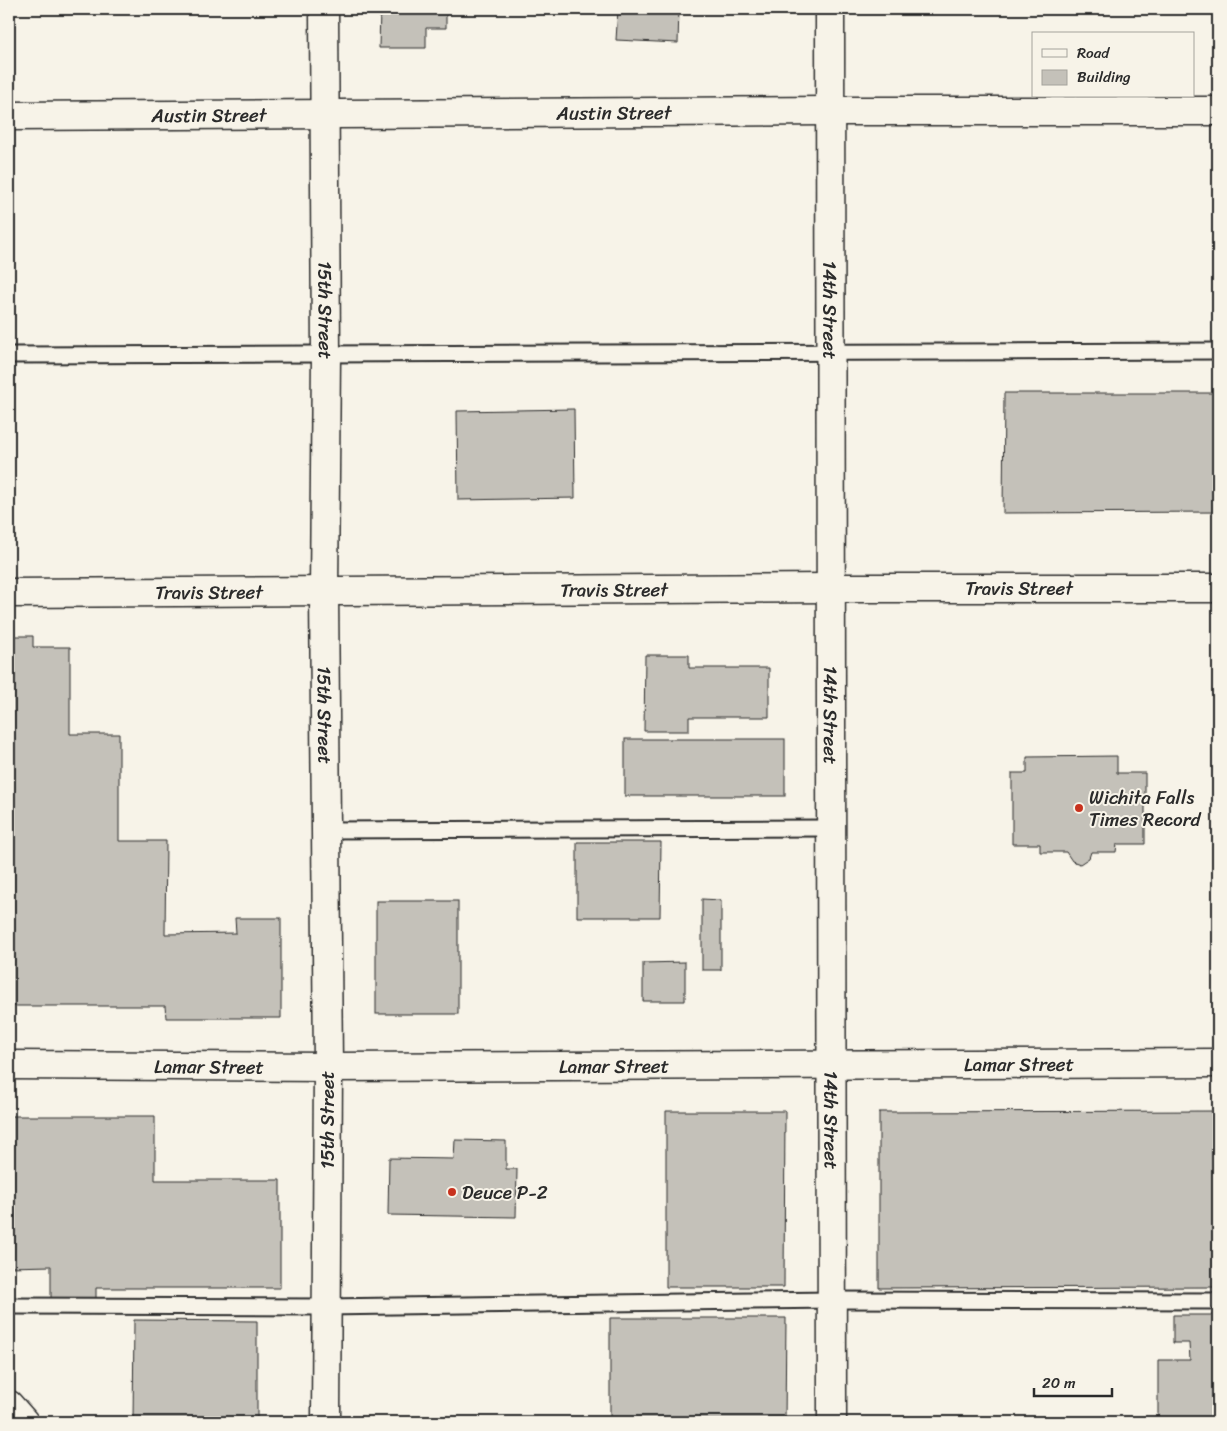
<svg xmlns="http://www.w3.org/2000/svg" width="1227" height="1431" font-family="Sriracha,sans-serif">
<rect width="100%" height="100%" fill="#f7f3e8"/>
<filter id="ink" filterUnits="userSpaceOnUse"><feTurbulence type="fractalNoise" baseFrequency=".02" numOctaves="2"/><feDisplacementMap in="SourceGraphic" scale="10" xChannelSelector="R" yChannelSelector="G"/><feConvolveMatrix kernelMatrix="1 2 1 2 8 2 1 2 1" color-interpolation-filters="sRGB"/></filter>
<g filter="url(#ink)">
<!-- building -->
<g fill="#c4c1b9" stroke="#2b2b2b">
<path d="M380 9H446V28H426V48H379Z"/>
<path d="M618 9H679L678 43 616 40Z"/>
<path d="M1004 393H1218V512L1003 513Z"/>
<path d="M574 409 575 498 458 500 457 411Z"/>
<path d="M9 636H33V647H70V734H119V841H166L165 934 236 933 235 918H281V1018H166L165 1006H9Z"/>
<path d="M645 655H689V668H769V717H689V731H644Z"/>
<rect x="625" y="739" width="160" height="57"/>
<path d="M1117 756V773H1145V844H1117L1116 852H1091L1089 858 1080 864 1072 861 1066 852H1040V844H1012V773H1027V757Z"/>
<path d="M577 842H661L660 917H577Z"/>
<path d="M702 899 721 900V970H702Z"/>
<rect x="376" y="901" width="82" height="113"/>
<path d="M685 962V1001H643V963Z"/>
<path d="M666 1111H785L784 1287H666Z"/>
<path d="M1218 1111V1287L879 1288V1112Z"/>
<path d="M9 1116H155V1180H280V1288H96V1299H51V1266L9 1267Z"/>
<path d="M455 1140 506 1141V1169H517L516 1217 388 1215 389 1158 454 1159Z"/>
<path d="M1173 1315H1218V1422H1158V1360H1190L1189 1343H1173Z"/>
<path d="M610 1318H786L785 1422H610Z"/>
<path d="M134 1320 257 1321V1422H133Z"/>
</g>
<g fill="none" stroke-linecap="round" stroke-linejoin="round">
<defs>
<g id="lane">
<path d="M9 355 1218 351"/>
<path d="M325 830 831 828"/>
<path d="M9 1306 326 1307 831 1300 1218 1301"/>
</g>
<g id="street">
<path id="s1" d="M324 9 326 354 324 592 328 1067 326 1422"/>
<path id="s2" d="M830 9 832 1422"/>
<path id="s3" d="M9 116 829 111H1218"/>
<path id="s4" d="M9 593 830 588H1218"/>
<path id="s5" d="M9 1065 328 1067 1218 1063"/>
</g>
<path id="secondary" d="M9 1405 24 1422"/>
</defs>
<!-- lane casing -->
<use href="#lane" stroke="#2b2b2b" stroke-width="19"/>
<!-- street casing -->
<use href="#street" stroke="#2b2b2b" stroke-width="31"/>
<!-- secondary casing -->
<use href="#secondary" stroke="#2b2b2b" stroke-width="31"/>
<!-- lane -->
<use href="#lane" stroke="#f7f3e8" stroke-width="15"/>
<!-- street -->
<use href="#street" stroke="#f7f3e8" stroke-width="28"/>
<!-- secondary -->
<use href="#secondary" stroke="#f7f3e8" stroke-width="28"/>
</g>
</g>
<!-- markers -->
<g fill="#c8321e" stroke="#f7f3e8" stroke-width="2">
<circle cx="1079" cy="808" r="5"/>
<circle cx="452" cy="1192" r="5"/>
</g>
<g text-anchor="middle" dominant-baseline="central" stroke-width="4" stroke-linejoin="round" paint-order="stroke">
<!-- street labels -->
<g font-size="19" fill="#2b2b2b" stroke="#f7f3e8">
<text stroke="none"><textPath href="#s3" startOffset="605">Austin Street</textPath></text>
<text stroke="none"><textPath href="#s3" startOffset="200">Austin Street</textPath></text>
<text stroke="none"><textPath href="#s1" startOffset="301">15th Street</textPath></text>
<text stroke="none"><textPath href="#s2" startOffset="301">14th Street</textPath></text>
<text stroke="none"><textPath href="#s4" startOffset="1010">Travis Street</textPath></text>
<text stroke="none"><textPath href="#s4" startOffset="605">Travis Street</textPath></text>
<text stroke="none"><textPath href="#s4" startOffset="200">Travis Street</textPath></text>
<text stroke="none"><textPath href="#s1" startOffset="706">15th Street</textPath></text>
<text stroke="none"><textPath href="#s2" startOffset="706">14th Street</textPath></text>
<text stroke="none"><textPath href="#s5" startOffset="1010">Lamar Street</textPath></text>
<text stroke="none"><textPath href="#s5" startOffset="605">Lamar Street</textPath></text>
<text stroke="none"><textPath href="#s5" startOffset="200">Lamar Street</textPath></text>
<text transform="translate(327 1120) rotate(-90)">15th Street</text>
<text stroke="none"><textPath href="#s2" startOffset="1111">14th Street</textPath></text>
</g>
<!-- poi labels -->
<g font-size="19" fill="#2b2b2b" stroke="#f7f3e8" text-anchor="start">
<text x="1089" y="797">Wichita Falls<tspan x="1089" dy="22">Times Record</tspan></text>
<text x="462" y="1192">Deuce P-2</text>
</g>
</g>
<!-- margin -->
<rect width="1227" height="1431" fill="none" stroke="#f7f3e8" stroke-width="30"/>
<rect x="15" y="15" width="1197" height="1401" fill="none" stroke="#2b2b2b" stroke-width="2" filter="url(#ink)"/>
<!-- legend -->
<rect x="1032" y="32" width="162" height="65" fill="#f7f3e8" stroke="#a5a39c"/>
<rect x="1042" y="49" width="25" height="8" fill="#f7f3e8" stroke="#a5a39c"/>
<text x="1077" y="58" font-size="15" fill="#2b2b2b">Road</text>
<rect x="1042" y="70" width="25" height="15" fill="#c4c1b9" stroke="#a5a39c"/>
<text x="1077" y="82" font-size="15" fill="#2b2b2b">Building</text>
<!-- scale -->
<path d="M1034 1388v8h78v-8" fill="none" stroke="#2b2b2b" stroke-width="2.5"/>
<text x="1042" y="1388" font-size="15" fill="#2b2b2b" stroke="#f7f3e8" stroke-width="4" paint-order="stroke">20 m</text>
</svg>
